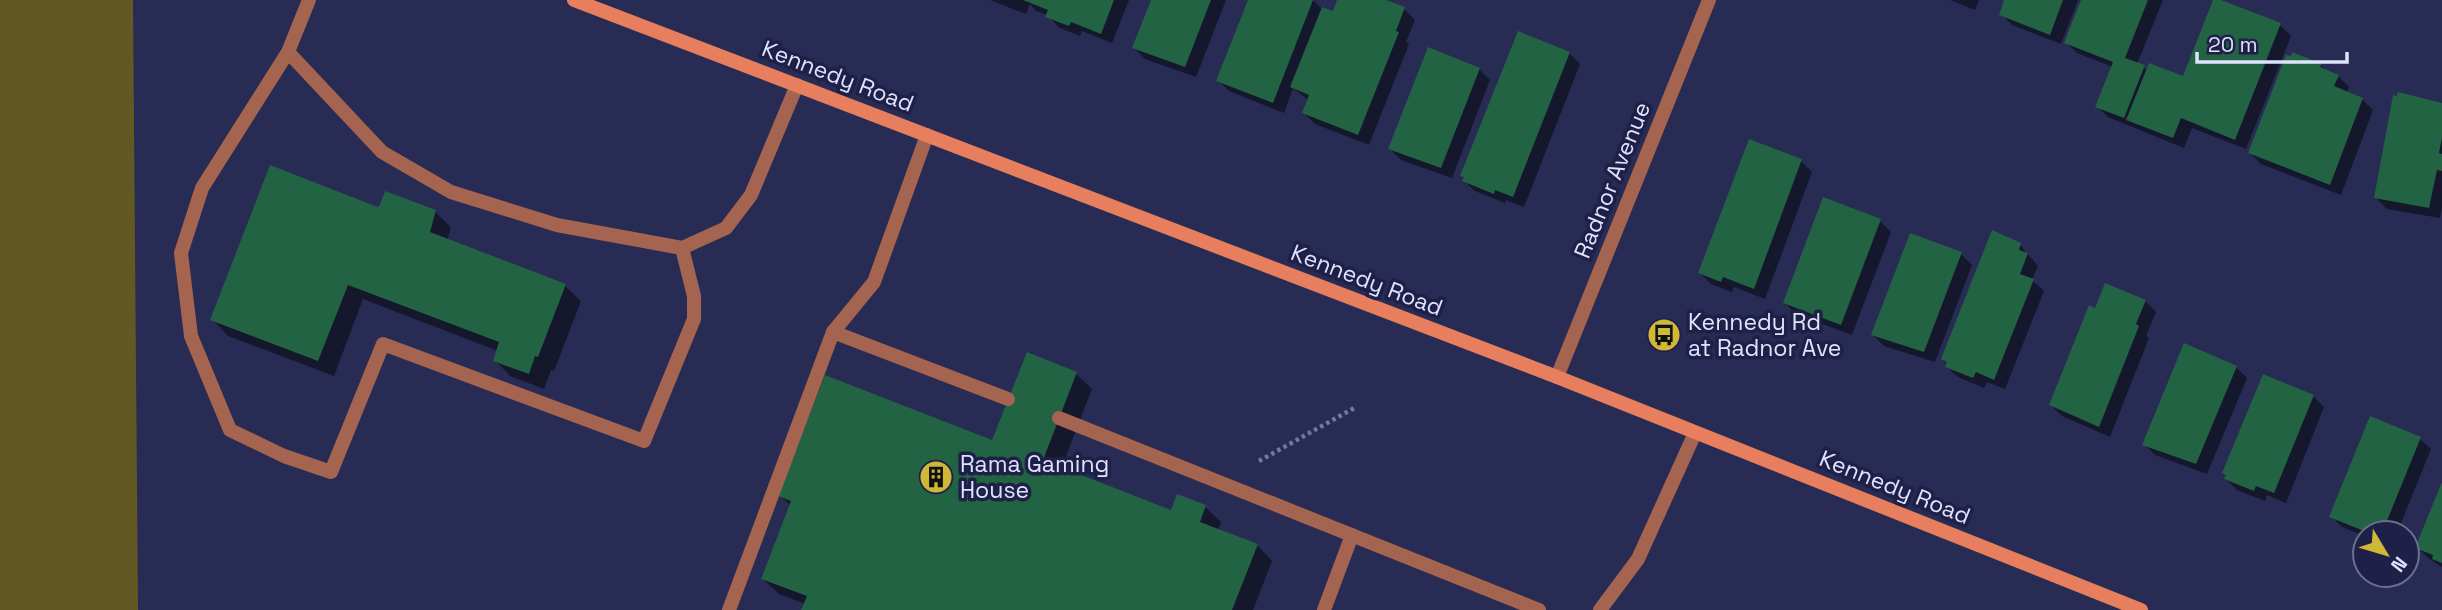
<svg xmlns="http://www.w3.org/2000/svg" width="2442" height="610" font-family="'Space Grotesk',sans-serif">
<rect width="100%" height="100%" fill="#282b53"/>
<!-- green -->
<path fill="#625823" d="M0 0H133L138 610H0Z"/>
<!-- shadow -->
<g fill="#0007">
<path d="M990 0H1129L1112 43 1082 31 1080 36 1058 27 1048 15 1036 11 1030 4 1026 14Z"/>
<path d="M1153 0H1226L1196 77 1145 59 1134 48Z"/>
<path d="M1250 0H1313L1323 10 1334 13 1339 0H1382L1404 9 1415 20 1406 42 1409 44 1369 145 1315 124 1304 113 1308 100 1293 88 1284 113 1229 91 1218 80Z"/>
<path d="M1950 0H1979L1975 10Z"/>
<path d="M2006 0H2078L2061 44 2012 25 2001 14Z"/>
<path d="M2083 0H2163L2137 64 2147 70 2184 79 2214 0 2280 25 2291 36 2246 149 2192 128 2184 148 2108 117 2097 106 2113 67 2077 53 2066 42Z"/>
<path d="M1569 53 1580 64 1524 207 1506 200 1505 203 1475 191 1464 181 1465 178 1462 175Z"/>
<path d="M2321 65 2327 72 2338 76 2349 87 2346 93 2362 99 2373 110 2341 195 2261 164 2250 153Z"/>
<path d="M1479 69 1490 80 1452 178 1401 160 1390 149Z"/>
<path d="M2399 98 2442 104V207L2440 218 2387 209 2376 198Z"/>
<path d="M1801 161 1812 172 1765 299 1734 287 1732 292 1711 284 1700 273Z"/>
<path d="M380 209 435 212 451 227 447 241 565 286 581 301 554 371 551 370 544 389 510 376 495 360 498 351 363 299 334 376 228 336 213 320Z"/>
<path d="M1880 221 1891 232 1852 335 1796 314 1785 303Z"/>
<path d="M1911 235 1961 254 1972 265 1935 362 1884 346 1873 335Z"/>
<path d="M2020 245 2038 266 2032 280 2044 291 2005 389 1987 382 1984 388 1958 377 1947 367 1948 364 1943 359Z"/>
<path d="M2145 301 2156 312 2146 336 2149 338 2110 437 2062 416 2051 405 2096 310Z"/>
<path d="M2236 367 2247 378 2207 474 2155 455 2144 444Z"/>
<path d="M1076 374 1092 389 1061 469 1172 512 1205 507 1221 522 1218 530 1257 545 1272 561 1253 610H803L805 604 779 594 763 579 791 506 780 495 993 442Z"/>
<path d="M2313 396 2324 407 2286 503 2267 495 2265 501 2237 490 2226 479Z"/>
<path d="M2420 439 2431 449 2397 533H2365V536L2342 527 2331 516Z"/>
<path d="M2442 486V567L2428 558 2417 547Z"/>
</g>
<!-- building -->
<g fill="#226343">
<path d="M1023 0H1114L1101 34 1071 22 1069 26 1045 17 1048 10Z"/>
<path d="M1151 0H1211L1185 67 1132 48Z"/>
<path d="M1248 0H1313L1273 103 1216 81Z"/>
<path d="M1337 0H1386L1405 7 1396 31 1399 32 1358 135 1302 113 1309 95 1290 87 1322 7 1333 11Z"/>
<path d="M2004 0H2063L2050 35 1999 15Z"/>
<path d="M2081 0H2148L2125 58 2145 65 2124 118 2095 107 2113 62 2064 43Z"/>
<path d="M2213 0H2221L2281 23 2235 140 2181 118 2173 138 2126 120 2149 63 2183 76Z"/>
<path d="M1518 31 1570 52 1513 197 1495 190 1494 194 1462 181 1464 177 1460 176Z"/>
<path d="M1428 47 1480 68 1441 168 1388 149Z"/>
<path d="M2292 52 2322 64 2320 67 2339 75 2334 86 2363 98 2330 185 2248 153 2286 55 2291 56Z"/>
<path d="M2398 92 2442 103V138L2439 153 2442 154V171L2437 170 2429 208 2374 198 2393 95 2397 96Z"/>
<path d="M1749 139 1802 159 1754 289 1723 277 1721 282 1698 273Z"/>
<path d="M270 165 375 206 379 207 385 191 436 210 430 232 566 284 538 357 535 356 529 374 493 361 499 342 348 285 318 361 210 320Z"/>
<path d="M1823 197 1881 219 1841 325 1783 303Z"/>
<path d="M1992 230 2021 243 2019 250 2028 253 2020 274 2034 279 1994 380 1976 372 1973 378 1945 367 1947 362 1941 359Z"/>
<path d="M1910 233 1962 252 1924 352 1871 335Z"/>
<path d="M2105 283 2146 300 2136 324 2139 326 2099 427 2049 405 2089 305 2095 308Z"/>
<path d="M2184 343 2237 366 2196 464 2142 445Z"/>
<path d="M1027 352 1077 372 1043 460 1171 510 1177 494 1206 505 1200 522 1258 544 1232 610H801L807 596 761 579 791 501 778 496 825 375 992 440Z"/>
<path d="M2263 374 2314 395 2274 493 2256 486 2254 491 2224 479 2226 475 2222 473Z"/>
<path d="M2370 416 2421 437 2382 533H2369L2329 517Z"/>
<path d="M2442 482V563L2432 559 2433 555 2415 548Z"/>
</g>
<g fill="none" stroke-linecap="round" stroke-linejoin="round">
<!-- path -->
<path stroke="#74789a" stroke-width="4.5" stroke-dasharray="3.5 3.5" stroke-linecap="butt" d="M1259 461 1356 407"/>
<!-- lane -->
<g stroke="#a5644f" stroke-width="14">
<path d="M309 0 288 52 202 188 181 253 191 336 230 430 284 456 331 472 383 344 644 441 694 319V296L682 248"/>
<path d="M288 52 382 152 451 192 557 225 682 248 726 228 751 195 797 85"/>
<path d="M833 332 1008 399"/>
<path d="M1059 418 1539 610"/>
<path d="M729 610 833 332 874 282 927 135"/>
<path d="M1324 610 1352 535"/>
<path d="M1600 610 1638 559 1695 433"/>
</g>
<!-- street -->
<path stroke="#a5644f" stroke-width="14" d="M1557 377 1709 0"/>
<!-- secondary -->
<path stroke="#e77f5e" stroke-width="14" d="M574 0 1557 377 2141 610"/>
</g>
<!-- icons -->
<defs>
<symbol id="bus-disc" viewBox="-11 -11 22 22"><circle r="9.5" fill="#cfb837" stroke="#1f2047"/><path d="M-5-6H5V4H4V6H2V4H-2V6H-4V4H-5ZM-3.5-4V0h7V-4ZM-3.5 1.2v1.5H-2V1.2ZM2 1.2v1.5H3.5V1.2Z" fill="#111"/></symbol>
<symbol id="building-disc" viewBox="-11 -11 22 22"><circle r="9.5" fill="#cfb837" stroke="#1f2047"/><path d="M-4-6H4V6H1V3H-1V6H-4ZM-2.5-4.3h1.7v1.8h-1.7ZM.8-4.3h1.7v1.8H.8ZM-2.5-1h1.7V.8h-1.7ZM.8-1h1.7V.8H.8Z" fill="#111"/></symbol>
</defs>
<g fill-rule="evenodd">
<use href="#bus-disc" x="1645" y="316" width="38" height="38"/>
<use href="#building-disc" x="917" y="458" width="38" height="38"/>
</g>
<g text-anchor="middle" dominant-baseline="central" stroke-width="7" stroke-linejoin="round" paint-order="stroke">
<!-- street labels -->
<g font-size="23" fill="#dfe3fd" stroke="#1f2047">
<text transform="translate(838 76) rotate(21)">Kennedy Road</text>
<text transform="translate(1612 180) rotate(-68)">Radnor Avenue</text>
<text transform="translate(1367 280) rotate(21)">Kennedy Road</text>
<text transform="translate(1895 487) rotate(22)">Kennedy Road</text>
</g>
<!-- poi labels -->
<g font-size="23" fill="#dfe3fd" stroke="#1f2047" text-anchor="start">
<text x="1688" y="322">Kennedy Rd<tspan x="1688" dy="26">at Radnor Ave</tspan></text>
<text x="960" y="464">Rama Gaming<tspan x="960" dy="26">House</tspan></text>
</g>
</g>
<!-- north arrow -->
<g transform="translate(2386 554) rotate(128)"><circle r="33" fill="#1f2047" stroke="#6c6e90" stroke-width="2"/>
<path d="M0-5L12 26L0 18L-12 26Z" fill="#cfb837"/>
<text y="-10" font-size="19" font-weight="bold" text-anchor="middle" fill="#dfe3fd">N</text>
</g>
<!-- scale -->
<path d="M2197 52v10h150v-10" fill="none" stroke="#dfe3fd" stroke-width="3.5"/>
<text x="2208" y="52" font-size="21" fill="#dfe3fd" stroke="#1f2047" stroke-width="5" paint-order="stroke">20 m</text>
</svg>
